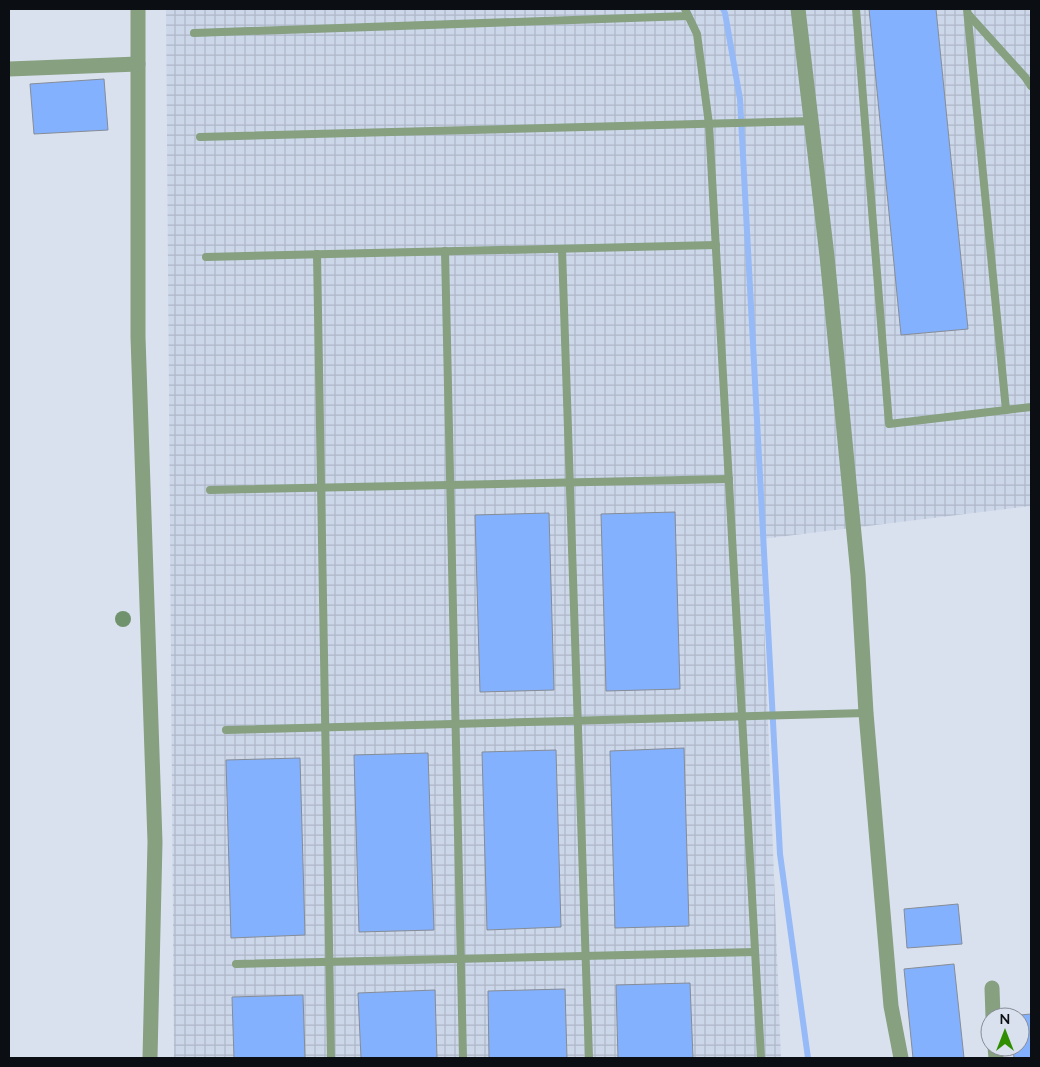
<svg xmlns="http://www.w3.org/2000/svg" width="1040" height="1067" font-family="Lato,sans-serif">
<defs>
<pattern id="industrial-grid" width="8" height="8" patternUnits="userSpaceOnUse" patternTransform="scale(1.25)"><rect width="8" height="8" fill="#ccd7ea"/><path d="M0 4h8M4 0v8" fill="none" stroke="#aeb7c8"/></pattern>
</defs>
<rect width="100%" height="100%" fill="#dae1ee"/>
<!-- industrial -->
<path fill="url(#industrial-grid)" d="M166 9H1029L1031 19V506L761 539 781 1058H174Z"/>
<g fill="none" stroke-linecap="round" stroke-linejoin="round">
<!-- stream -->
<path stroke="#96baf7" stroke-width="6" d="M723 9 725 13 740 99 780 854 808 1058"/>
</g>
<!-- building -->
<g fill="#84b1fd" stroke="#858c97">
<path d="M869 9H936L968 329 901 335Z"/>
<path d="M104 79 108 130 34 134 30 84Z"/>
<path d="M675 512 680 689 606 691 601 514Z"/>
<path d="M549 513 554 690 480 692 475 515Z"/>
<path d="M684 748 689 926 615 928 610 751Z"/>
<path d="M556 750 561 927 487 930 482 752Z"/>
<path d="M428 753 434 930 359 932 354 755Z"/>
<path d="M300 758 305 935 231 938 226 760Z"/>
<path d="M958 904 962 944 907 948 904 909Z"/>
<path d="M954 964 964 1058H913L904 969Z"/>
<path d="M690 983 693 1058H618L616 985Z"/>
<path d="M565 989 567 1058H489L488 991Z"/>
<path d="M435 990 437 1058H361L358 993Z"/>
<path d="M303 995 305 1058H234L232 997Z"/>
<path d="M1031 1014V1058H1014L1013 1047H1020V1017H1010L1009 1016Z"/>
</g>
<g fill="none" stroke-linecap="round" stroke-linejoin="round">
<!-- service -->
<g stroke="#86a080" stroke-width="8">
<path d="M685 9 697 34 709 124 761 1058"/>
<path d="M856 9 889 424 1006 410"/>
<path d="M967 9 1006 410 1031 407"/>
<path d="M968 14 1025 77 1031 86"/>
<path d="M194 33 688 16"/>
<path d="M200 137 811 121"/>
<path d="M562 249 589 1058"/>
<path d="M445 251 463 1058"/>
<path d="M317 254 331 1058"/>
<path d="M206 257 716 245"/>
<path d="M210 490 729 479"/>
<path d="M226 730 866 713"/>
<path d="M236 964 755 952"/>
</g>
<!-- minor -->
<g stroke="#86a080" stroke-width="15">
<path d="M138 9V337L155 842 150 1058"/>
<path d="M798 9 827 256 858 575 866 713 891 1006 901 1058"/>
<path d="M9 69 138 64"/>
<path d="M992 988 993 1017"/>
<path d="M995 1047 996 1058"/>
</g>
</g>
<!-- trees -->
<circle fill="#70926d" cx="123" cy="619" r="8"/>
<!-- border -->
<rect width="1040" height="1067" fill="none" stroke="#0b0e12" stroke-width="20"/>
<!-- north arrow -->
<g transform="translate(1005 1032)"><circle r="24" fill="#dae1ee" stroke="#878d96"/>
<path d="M0-4L9 19L0 12L-9 19Z" fill="#2f8e00"/>
<text y="-8" font-size="14" font-weight="bold" text-anchor="middle" fill="#0b0e12">N</text>
</g>
</svg>
